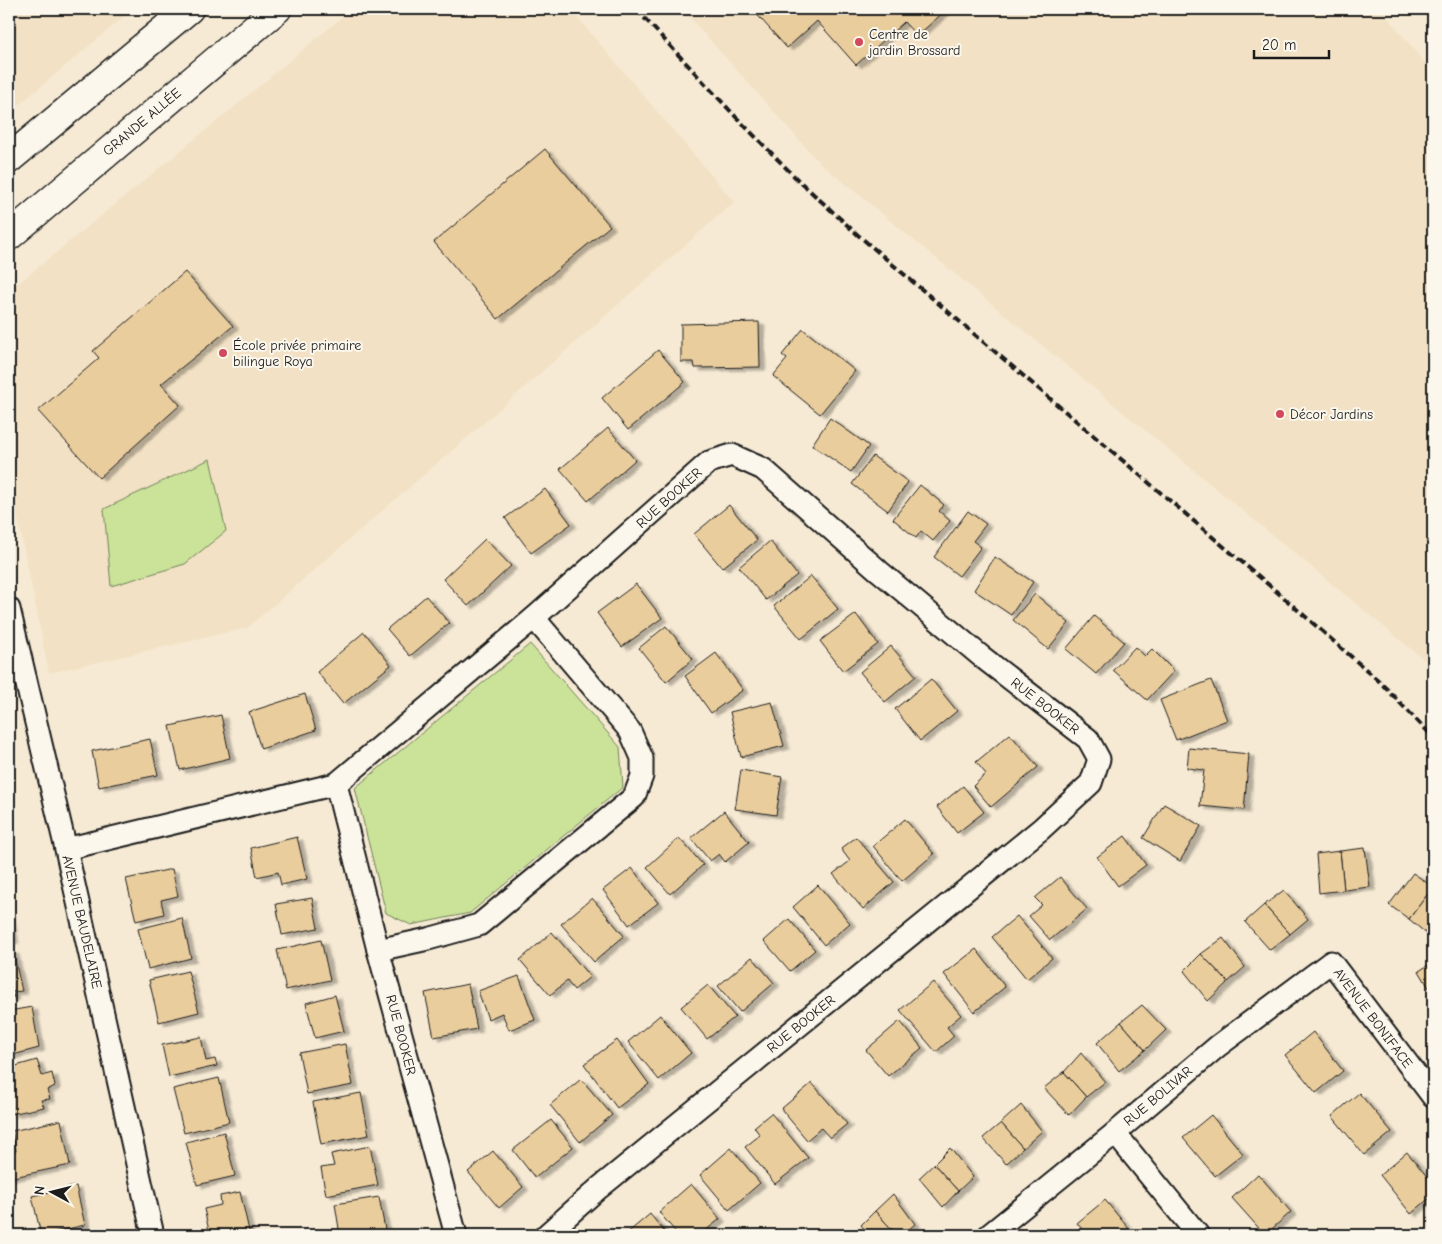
<svg xmlns="http://www.w3.org/2000/svg" width="1442" height="1244" font-family="'Comic Neue',sans-serif">
<defs>
<filter id="shadow"><feDropShadow dx="5.5" dy="3" stdDeviation="1" flood-color="#0004"/></filter>
</defs>
<rect width="100%" height="100%" fill="#f6ead4"/>
<filter id="ink" filterUnits="userSpaceOnUse"><feTurbulence type="fractalNoise" baseFrequency=".02" numOctaves="2"/><feDisplacementMap in="SourceGraphic" scale="10" xChannelSelector="R" yChannelSelector="G"/><feConvolveMatrix kernelMatrix="1 2 1 2 8 2 1 2 1" color-interpolation-filters="sRGB"/></filter>
<g filter="url(#ink)">
<!-- built -->
<g fill="#f2e1c4">
<path d="M9 9H133L9 113Z"/>
<path d="M352 9H570L734 202 494 414 247 628 49 673 18 519 9 496V291L222 117Z"/>
<path d="M682 9H1381L1433 73V667L819 162Z"/>
</g>
<!-- green -->
<g fill="#cae399" stroke="#73805a">
<path d="M210 459 226 531 185 564 111 586 104 509Z"/>
<path d="M530 644 620 747 623 787 470 913 411 925 386 913 355 788Z"/>
</g>
<!-- building -->
<g fill="#eacd9d" stroke="#1c1c1c" filter="url(#shadow)">
<path d="M752 9H947L917 36 904 22 856 65 817 21 787 48Z"/>
<path d="M545 149 610 226 498 319 434 242Z"/>
<path d="M185 272 233 326 161 384 180 405 99 478 38 411 99 358 93 351Z"/>
<path d="M759 322 760 367 695 368 694 362H681V324Z"/>
<path d="M803 329 855 371 820 414 773 376 787 359 782 355Z"/>
<path d="M658 350 685 382 628 430 602 398Z"/>
<path d="M830 418 869 446 851 472 812 445Z"/>
<path d="M608 428 635 460 588 501 560 469Z"/>
<path d="M873 456 908 482 888 511 852 484Z"/>
<path d="M920 485 944 505 939 511 950 521 933 541 921 531 916 538 893 519Z"/>
<path d="M545 489 571 524 531 553 505 518Z"/>
<path d="M729 505 757 540 722 568 694 534Z"/>
<path d="M968 511 986 524 973 541 981 547 959 576 934 557Z"/>
<path d="M485 539 511 566 468 606 443 579Z"/>
<path d="M770 541 797 575 766 600 739 567Z"/>
<path d="M995 557 1033 582 1011 615 974 590Z"/>
<path d="M811 576 838 609 801 639 774 606Z"/>
<path d="M636 584 662 618 622 647 597 613Z"/>
<path d="M1035 594 1069 623 1048 649 1013 620Z"/>
<path d="M426 596 449 623 410 656 387 629Z"/>
<path d="M856 614 878 644 843 671 820 641Z"/>
<path d="M1094 616 1124 642 1096 674 1066 649Z"/>
<path d="M666 626 693 659 666 682 639 648Z"/>
<path d="M364 632 391 665 343 704 317 672Z"/>
<path d="M891 646 916 676 885 702 860 672Z"/>
<path d="M1135 647 1145 656 1152 649 1174 671 1147 700 1113 670Z"/>
<path d="M716 653 743 690 711 713 685 676Z"/>
<path d="M931 679 957 711 920 741 895 709Z"/>
<path d="M1211 680 1227 720 1176 740 1160 700Z"/>
<path d="M305 694 316 730 261 749 249 712Z"/>
<path d="M772 702 784 746 741 757 730 712Z"/>
<path d="M221 715 230 758 180 770 170 726Z"/>
<path d="M1010 734 1038 767 991 807 973 786 986 774 976 762Z"/>
<path d="M150 739 158 775 99 787 92 751Z"/>
<path d="M1189 748 1249 754 1244 810 1200 806 1204 770 1187 768Z"/>
<path d="M741 770 782 777 776 815 735 809Z"/>
<path d="M963 786 984 812 957 833 937 807Z"/>
<path d="M1164 804 1201 826 1180 861 1143 838Z"/>
<path d="M724 811 749 842 725 862 719 854 710 861 691 838Z"/>
<path d="M905 819 934 854 902 881 873 846Z"/>
<path d="M1125 836 1146 865 1118 886 1097 857Z"/>
<path d="M297 837 307 879 281 885 278 872 257 877 251 848Z"/>
<path d="M856 837 894 882 863 909 833 874 850 861 841 849Z"/>
<path d="M679 838 703 865 670 894 647 867Z"/>
<path d="M1365 848 1370 887 1344 890 1340 851Z"/>
<path d="M1340 851 1344 890 1319 893 1316 854Z"/>
<path d="M632 868 658 903 629 925 603 890Z"/>
<path d="M172 869 178 896 161 900 164 914 136 921 126 879Z"/>
<path d="M1413 873 1433 887 1409 919 1389 905Z"/>
<path d="M1060 877 1087 909 1050 940 1029 916 1042 905 1035 898Z"/>
<path d="M818 885 850 923 824 945 793 907Z"/>
<path d="M1433 887V928L1428 935 1409 919Z"/>
<path d="M1284 890 1308 919 1290 934 1264 905Z"/>
<path d="M312 898 318 928 282 935 276 904Z"/>
<path d="M592 898 624 936 594 962 561 924Z"/>
<path d="M1264 905 1290 934 1270 950 1245 922Z"/>
<path d="M9 915 13 940 9 941Z"/>
<path d="M1017 916 1052 958 1027 979 992 937Z"/>
<path d="M182 918 191 958 148 969 138 929Z"/>
<path d="M789 919 815 950 790 971 764 941Z"/>
<path d="M552 932 590 977 574 990 567 981 550 995 520 960Z"/>
<path d="M1223 938 1245 967 1228 982 1201 954Z"/>
<path d="M321 940 330 980 286 990 277 950Z"/>
<path d="M976 949 1005 987 974 1012 944 974Z"/>
<path d="M13 951 22 991 12 992 14 997 9 998V952Z"/>
<path d="M1201 954 1228 982 1208 1001 1184 971Z"/>
<path d="M752 957 774 983 740 1012 718 986Z"/>
<path d="M1433 962V989L1431 991 1419 971Z"/>
<path d="M188 971 199 1012 159 1022 149 980Z"/>
<path d="M519 976 535 1020 509 1030 502 1013 488 1019 478 991Z"/>
<path d="M933 982 961 1015 947 1027 954 1036 936 1052 900 1010Z"/>
<path d="M468 984 477 1029 434 1037 425 993Z"/>
<path d="M708 985 735 1017 707 1039 681 1007Z"/>
<path d="M335 995 344 1031 315 1038 306 1003Z"/>
<path d="M1142 1005 1166 1030 1145 1050 1121 1022Z"/>
<path d="M32 1007 39 1048 9 1056V1011Z"/>
<path d="M660 1015 691 1053 659 1080 628 1042Z"/>
<path d="M900 1021 922 1048 888 1076 866 1050Z"/>
<path d="M1121 1022 1145 1050 1119 1071 1097 1043Z"/>
<path d="M1313 1032 1343 1071 1316 1093 1285 1055Z"/>
<path d="M201 1037 206 1061 215 1059 217 1066 169 1077 162 1045Z"/>
<path d="M617 1040 649 1084 617 1108 584 1064Z"/>
<path d="M345 1044 353 1085 307 1094 299 1053Z"/>
<path d="M1081 1053 1105 1082 1086 1097 1064 1072Z"/>
<path d="M37 1060 42 1076 52 1073 55 1086 47 1090 50 1099 41 1100 44 1107 11 1114 9 1101V1068Z"/>
<path d="M1064 1072 1086 1097 1069 1115 1044 1088Z"/>
<path d="M219 1078 229 1122 184 1133 173 1089Z"/>
<path d="M581 1079 612 1115 580 1142 550 1105Z"/>
<path d="M812 1083 847 1124 830 1138 821 1128 807 1140 781 1109Z"/>
<path d="M361 1093 369 1135 321 1144 313 1102Z"/>
<path d="M1359 1093 1392 1132 1364 1155 1332 1116Z"/>
<path d="M1021 1105 1042 1131 1023 1148 1001 1123Z"/>
<path d="M771 1113 808 1158 775 1184 745 1147 760 1135 754 1127Z"/>
<path d="M1211 1115 1243 1154 1215 1176 1183 1138Z"/>
<path d="M61 1120 70 1165 9 1178V1152L16 1151 12 1131Z"/>
<path d="M551 1120 573 1147 535 1178 513 1150Z"/>
<path d="M1001 1123 1023 1148 1006 1164 983 1138Z"/>
<path d="M224 1132 235 1176 197 1185 186 1142Z"/>
<path d="M370 1146 378 1185 326 1195 321 1168 334 1166 331 1154Z"/>
<path d="M731 1148 760 1183 729 1210 700 1175Z"/>
<path d="M950 1148 973 1177 958 1191 934 1164Z"/>
<path d="M493 1151 523 1187 499 1208 468 1172Z"/>
<path d="M1407 1152 1433 1184V1195L1411 1214 1380 1175Z"/>
<path d="M934 1164 958 1191 943 1207 919 1178Z"/>
<path d="M1258 1174 1291 1212 1265 1235 1232 1198Z"/>
<path d="M691 1184 720 1219 700 1235H678L659 1212Z"/>
<path d="M76 1186 85 1225 41 1235 32 1196Z"/>
<path d="M240 1192 250 1235H210L204 1209 221 1205 220 1196Z"/>
<path d="M893 1194 915 1224 902 1235H897L875 1211Z"/>
<path d="M379 1197 386 1235H340L335 1204Z"/>
<path d="M1105 1200 1134 1235H1087L1077 1223Z"/>
<path d="M875 1211 897 1235H869L861 1225Z"/>
<path d="M650 1214 667 1235H625Z"/>
</g>
<g fill="none" stroke-linecap="round" stroke-linejoin="round">
<defs>
<g id="minor">
<path d="M9 609 66 849 153 1235"/>
<path d="M336 784 378 950 456 1235"/>
<path d="M66 849 336 784 534 618 709 462 732 455 763 469 879 571 982 657 1088 739 1099 759 1091 783 1041 829 599 1188 546 1235"/>
<path d="M378 950 428 939 479 925 634 797 642 776V758L630 731 534 618"/>
<path d="M1115 1133 1198 1235"/>
<path d="M989 1235 1115 1133 1218 1046 1331 962 1433 1097"/>
</g>
<g id="secondary">
<path d="M9 159 189 9"/>
<path d="M9 236 277 9"/>
</g>
</defs>
<!-- minor casing -->
<use href="#minor" stroke="#1c1c1c" stroke-width="25"/>
<!-- secondary casing -->
<use href="#secondary" stroke="#1c1c1c" stroke-width="31"/>
<!-- minor -->
<use href="#minor" stroke="#fbf7ec" stroke-width="21"/>
<!-- secondary -->
<use href="#secondary" stroke="#fbf7ec" stroke-width="28"/>
<!-- rail -->
<path stroke="#1c1c1c" stroke-width="4" stroke-dasharray="8 4" stroke-linecap="butt" d="M636 9 735 116 797 179 858 235 1283 597 1379 681 1433 737"/>
</g>
</g>
<!-- markers -->
<g fill="#d1495b" stroke="#fbf7ec" stroke-width="2">
<circle cx="859" cy="42" r="5"/>
<circle cx="223" cy="353" r="5"/>
<circle cx="1280" cy="414" r="5"/>
</g>
<g text-anchor="middle" dominant-baseline="central" stroke-width="4" stroke-linejoin="round" paint-order="stroke">
<!-- poi labels -->
<g font-size="14" fill="#1c1c1c" stroke="#fbf7ec" text-anchor="start">
<text x="869" y="34">Centre de<tspan x="869" dy="16">jardin Brossard</tspan></text>
<text x="233" y="345">École privée primaire<tspan x="233" dy="16">bilingue Roya</tspan></text>
<text x="1290" y="414">Décor Jardins</text>
</g>
<!-- street labels -->
<g font-size="14" fill="#1c1c1c" stroke="#fbf7ec">
<text transform="translate(142 122) rotate(-40)">GRANDE ALLÉE</text>
<text transform="translate(669 498) rotate(-42)">RUE BOOKER</text>
<text transform="translate(1045 706) rotate(38)">RUE BOOKER</text>
<text transform="translate(82 922) rotate(77)">AVENUE BAUDELAIRE</text>
<text transform="translate(1373 1018) rotate(53)">AVENUE BONIFACE</text>
<text transform="translate(801 1024) rotate(-39)">RUE BOOKER</text>
<text transform="translate(401 1035) rotate(75)">RUE BOOKER</text>
<text transform="translate(1158 1096) rotate(-40)">RUE BOLIVAR</text>
</g>
</g>
<!-- margin -->
<rect width="1442" height="1244" fill="none" stroke="#fbf7ec" stroke-width="30"/>
<rect x="15" y="15" width="1412" height="1214" fill="none" stroke="#1c1c1c" stroke-width="2" filter="url(#ink)"/>
<!-- north arrow -->
<g transform="translate(52 1192) rotate(277)" stroke="#fbf7ec" stroke-width="4" paint-order="stroke">
<path d="M0-4L9 19L0 12L-9 19Z" fill="#1c1c1c"/>
<text y="-8" font-size="14" font-weight="bold" text-anchor="middle" fill="#1c1c1c">N</text>
</g>
<!-- scale -->
<path d="M1254 50v8h75v-8" fill="none" stroke="#1c1c1c" stroke-width="2.5"/>
<text x="1262" y="50" font-size="15" fill="#1c1c1c" stroke="#fbf7ec" stroke-width="4" paint-order="stroke">20 m</text>
</svg>
